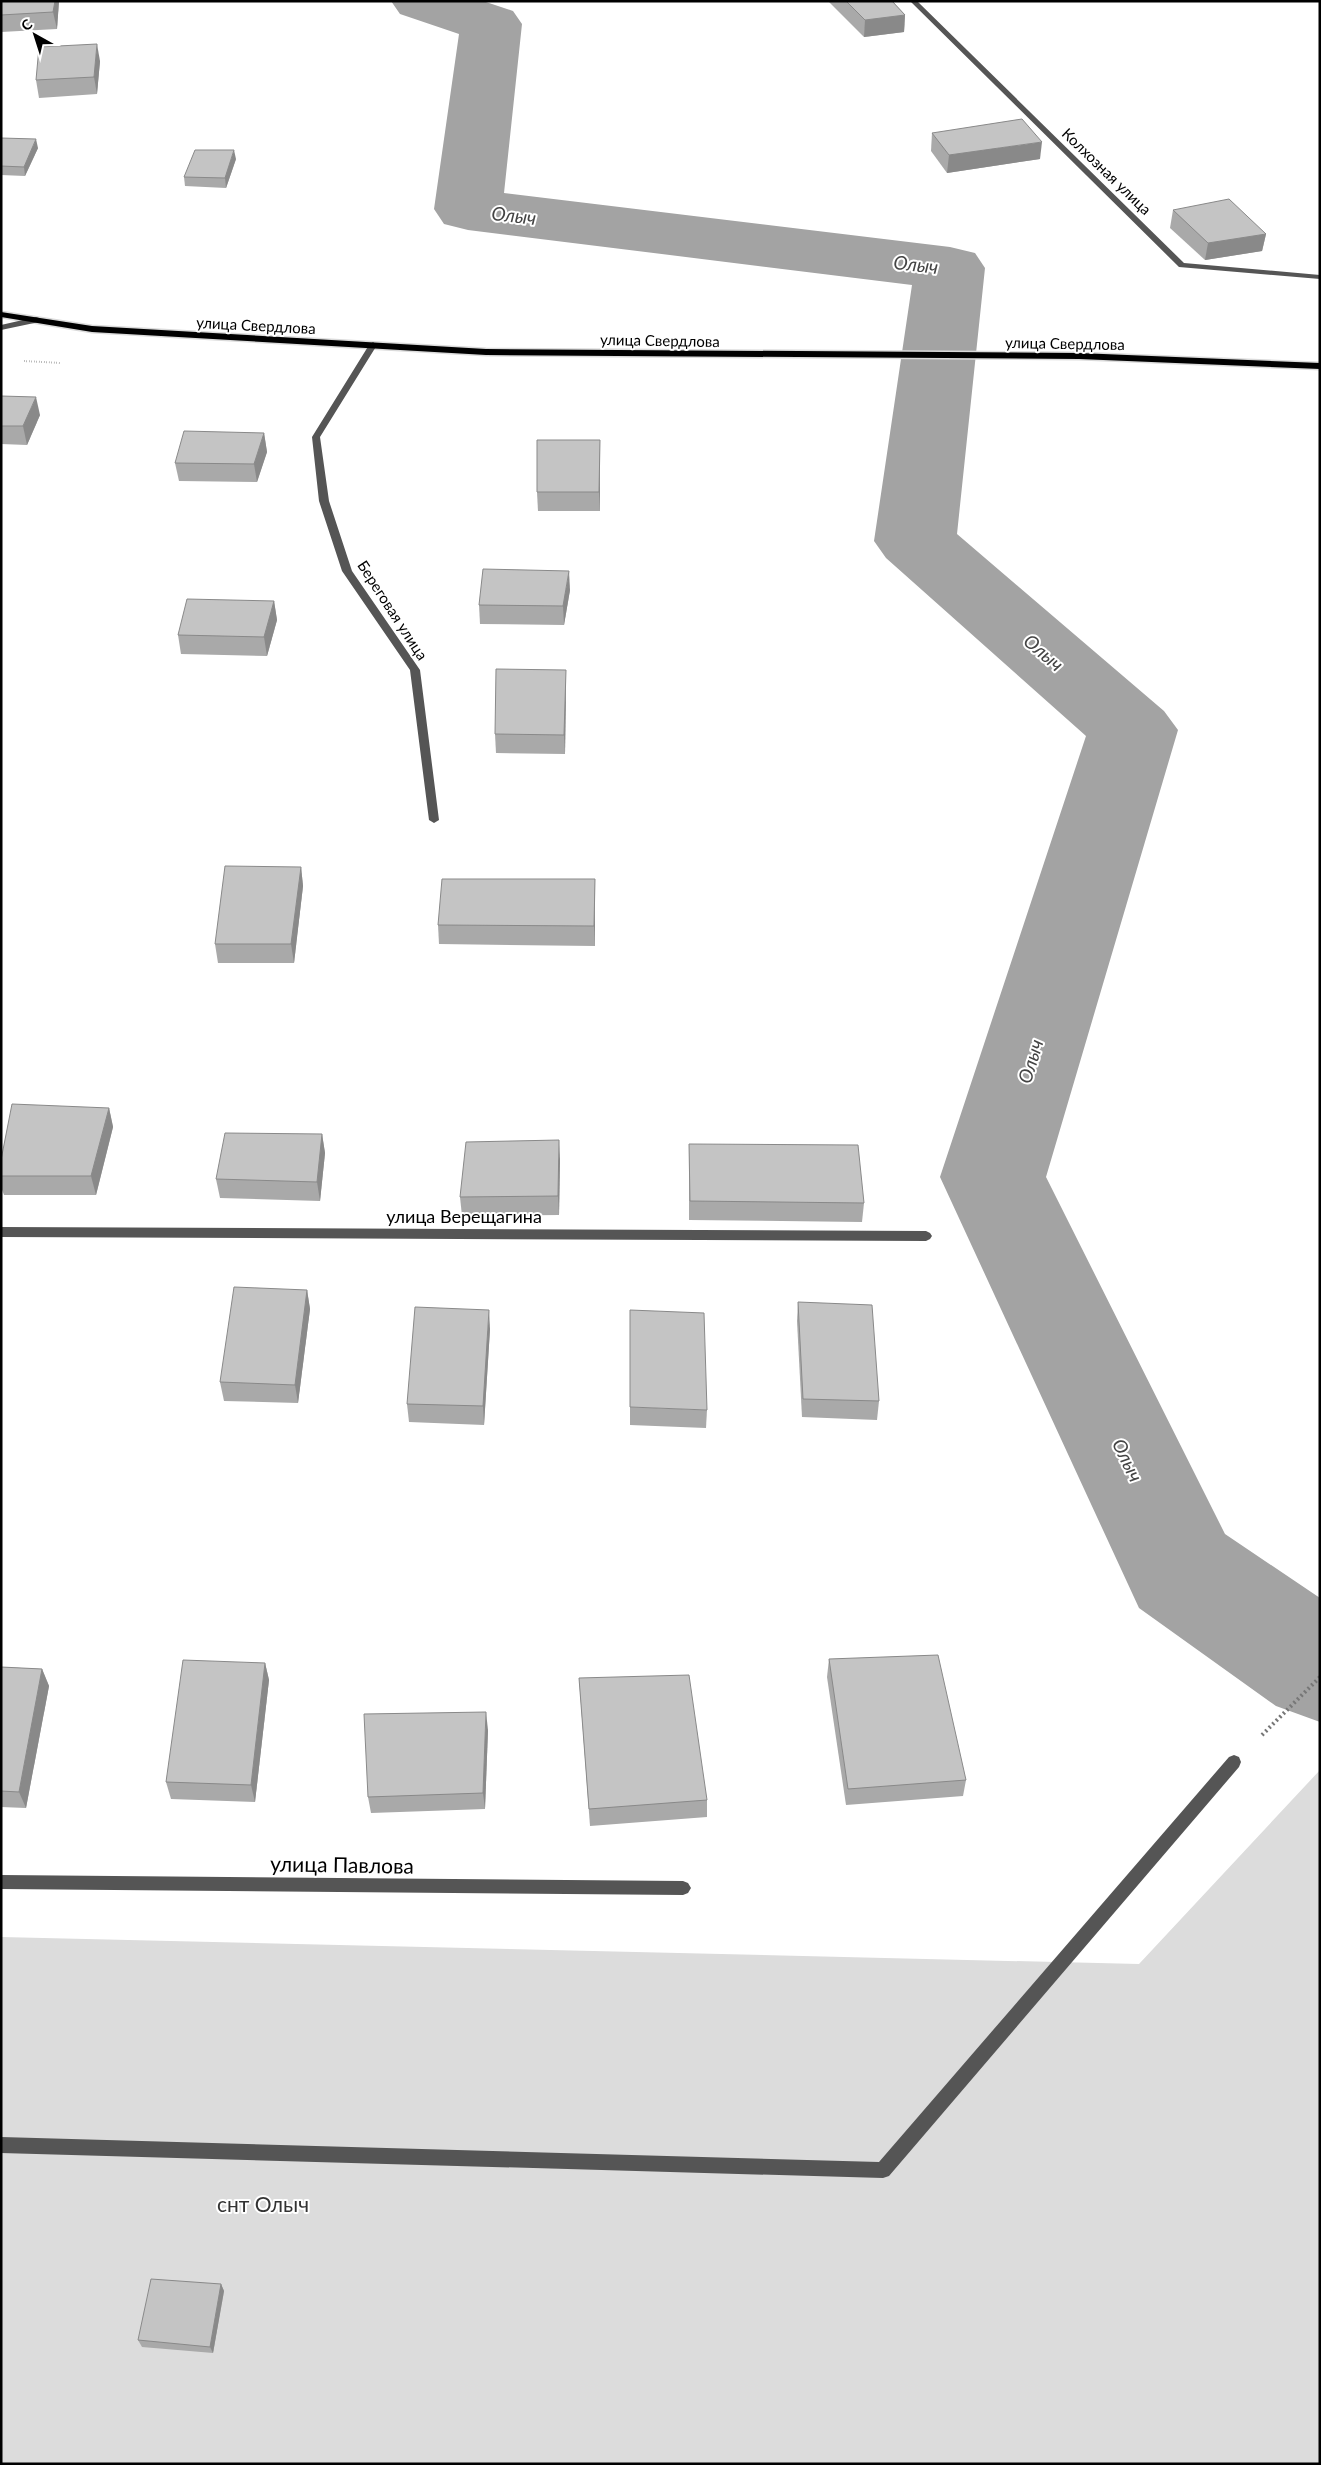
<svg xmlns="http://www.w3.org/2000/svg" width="1321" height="2465" font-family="Lato,sans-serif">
<rect width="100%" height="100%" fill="#fff"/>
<!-- green -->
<path fill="#dcdcdc" d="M1320 1770V2464H1V1937L1139 1964Z"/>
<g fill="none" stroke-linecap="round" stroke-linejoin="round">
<!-- river -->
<path fill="#a3a3a3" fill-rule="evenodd" d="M391 1H483L513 11 522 24 504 193 950 247 975 253 985 268 957 534 1164 711 1178 730 1046 1177 1225 1534 1320 1598V1722L1276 1706 1139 1608 940 1177 1086 736 886 558 874 541 912 285 468 230 444 224 434 209 459 34 400 14Z"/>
<defs>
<path id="major" d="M1 312 92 326 486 349 1079 353 1320 363V369L1079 359 486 355 92 332 1 317Z"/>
</defs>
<!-- major casing -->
<use href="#major" stroke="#dbdbdb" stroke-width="3"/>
<!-- path-far1 -->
<path stroke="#777" stroke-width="2" stroke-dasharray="0.5 2" stroke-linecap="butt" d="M24 361 61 363"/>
<!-- path -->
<path stroke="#777" stroke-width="4" stroke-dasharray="2 3" stroke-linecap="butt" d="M1262 1735 1320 1677"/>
<!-- minor -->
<g fill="#555" fill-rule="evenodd">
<path d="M910 1H917L1184 263 1320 275V279L1179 267Z"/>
<path d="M36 317 39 318V322L1 330V325Z"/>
<path d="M373 342 377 345 320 437 329 501 352 571 420 670 439 820 434 823 429 820 410 670 342 571 319 501 312 437 369 345Z"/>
<path d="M1 1227 926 1231 930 1233 932 1236 930 1239 926 1241 1 1237Z"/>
<path d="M1234 1755 1239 1757 1241 1762 1239 1767 889 2176 883 2178 1 2153V2137L879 2162 1229 1757Z"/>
<path d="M1 1875 683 1881 688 1883 691 1888 688 1893 683 1895 1 1889Z"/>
</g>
<!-- major -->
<use href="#major" fill="#000" fill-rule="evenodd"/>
</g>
<!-- wall -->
<g fill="#a9a9a9">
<path d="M1 1H59L57 29 1 32Z"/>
<path d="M828 1H892L905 15 904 32 864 37Z"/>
<path d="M100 61 97 94 39 98 36 80Z"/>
<path d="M932 133 1040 159 947 173 931 151Z"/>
<path d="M1 138 38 148 25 176 1 175Z"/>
<path d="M236 159 226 188 185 186 184 177Z"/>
<path d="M1173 210 1266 234 1262 251 1205 260 1170 228Z"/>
<path d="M1 396 40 415 27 445 1 444Z"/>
<path d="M264 433 267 452 257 482 179 481 175 463Z"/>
<path d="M600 440V511H538L537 492Z"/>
<path d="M570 590 564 625 480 624 479 605Z"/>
<path d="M274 601 277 620 267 656 181 654 178 635Z"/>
<path d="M566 689 565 754 496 753 495 734Z"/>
<path d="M301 867 303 886 294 963H218L215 944Z"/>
<path d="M595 879V946L439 944 438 925Z"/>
<path d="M109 1108 113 1127 96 1195H4L1 1187V1160Z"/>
<path d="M322 1134 325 1153 320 1201 220 1198 216 1179Z"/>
<path d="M689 1144 864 1203 862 1222 689 1220Z"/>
<path d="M560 1159 559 1215 462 1216 460 1197Z"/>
<path d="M307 1290 310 1309 298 1403 224 1401 220 1382Z"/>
<path d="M798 1302 879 1401 877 1420 802 1417 797 1321Z"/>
<path d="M490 1329 484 1425 409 1422 407 1404Z"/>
<path d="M630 1407 707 1410 706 1428 630 1425Z"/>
<path d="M829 1659 966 1780 963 1796 846 1805 827 1677Z"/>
<path d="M265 1663 269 1680 255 1802 171 1799 166 1782Z"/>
<path d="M1 1667 42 1669 49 1686 26 1808 1 1807Z"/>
<path d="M579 1678 707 1800V1817L590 1826Z"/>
<path d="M488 1730 485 1809 371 1813 368 1797Z"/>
<path d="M221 2284 224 2291 213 2353 142 2347 138 2340Z"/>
</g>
<!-- shaded-wall -->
<g fill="#898989">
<path d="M55 1H59L57 29 53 12Z"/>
<path d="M905 15 904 32 864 37 865 20Z"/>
<path d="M97 44 100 61 97 94 94 77Z"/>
<path d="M36 139 38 148 25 176 24 167Z"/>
<path d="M1042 142 1040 159 947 173 949 155Z"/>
<path d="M234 150 236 159 226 188 225 178Z"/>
<path d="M1266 234 1262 251 1205 260 1208 243Z"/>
<path d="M36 397 40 415 27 445 23 426Z"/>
<path d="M264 433 267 452 257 482 254 464Z"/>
<path d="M600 440V511L599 492Z"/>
<path d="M569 571 570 590 564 625 563 606Z"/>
<path d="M274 601 277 620 267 656 264 637Z"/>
<path d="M566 670V689L565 754 564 735Z"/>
<path d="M301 867 303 886 294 963 291 944Z"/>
<path d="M595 879V946L594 926Z"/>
<path d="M109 1108 113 1127 96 1195 91 1176Z"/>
<path d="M322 1134 325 1153 320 1201 317 1182Z"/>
<path d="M559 1140 560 1159 559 1215 558 1196Z"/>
<path d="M307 1290 310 1309 298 1403 295 1385Z"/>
<path d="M489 1310 490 1329 484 1425 483 1406Z"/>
<path d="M265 1663 269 1680 255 1802 251 1785Z"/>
<path d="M42 1669 49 1686 26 1808 19 1792Z"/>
<path d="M486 1712 488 1730 485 1809 483 1793Z"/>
<path d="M221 2284 224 2291 213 2353 210 2347Z"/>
</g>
<!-- building -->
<g fill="#c4c4c4" stroke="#898989">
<path d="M1 1H55L53 12 1 15Z"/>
<path d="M846 1H892L905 15 865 20Z"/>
<path d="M97 44 94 77 36 80 39 47Z"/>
<path d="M1022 119 1042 142 949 155 932 133Z"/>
<path d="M1 138 36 139 24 167 1 166Z"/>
<path d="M195 150H234L225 178 184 177Z"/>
<path d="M1229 199 1266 234 1208 243 1173 210Z"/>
<path d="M1 396 36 397 23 426H1Z"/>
<path d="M184 431 264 433 254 464 175 463Z"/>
<path d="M537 440H600L599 492H537Z"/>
<path d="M483 569 569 571 563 606 479 605Z"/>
<path d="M187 599 274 601 264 637 178 635Z"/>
<path d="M496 669 566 670 564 735 495 734Z"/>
<path d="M225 866 301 867 291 944H215Z"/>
<path d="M442 879H595L594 926 438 925Z"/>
<path d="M12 1104 109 1108 91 1176H1V1160Z"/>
<path d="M225 1133 322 1134 317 1182 216 1179Z"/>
<path d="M559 1140 558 1196 460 1197 466 1142Z"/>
<path d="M689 1144 858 1145 864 1203 690 1201Z"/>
<path d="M234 1287 307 1290 295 1385 220 1382Z"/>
<path d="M798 1302 872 1305 879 1401 803 1399Z"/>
<path d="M415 1307 489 1310 483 1406 407 1404Z"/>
<path d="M630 1310 704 1313 707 1410 630 1407Z"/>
<path d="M938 1655 966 1780 848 1789 829 1659Z"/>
<path d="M183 1660 265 1663 251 1785 166 1782Z"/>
<path d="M1 1667 42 1669 19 1792 1 1791Z"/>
<path d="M689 1675 707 1800 589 1809 579 1678Z"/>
<path d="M486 1712 483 1793 368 1797 364 1714Z"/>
<path d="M151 2279 221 2284 210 2347 138 2340Z"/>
</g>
<g text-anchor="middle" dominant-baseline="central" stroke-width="4" stroke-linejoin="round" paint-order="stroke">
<!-- far-street labels -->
<g font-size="15" fill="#000" stroke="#fff">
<text transform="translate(1107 171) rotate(44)">Колхозная улица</text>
<text transform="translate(256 325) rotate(3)">улица Свердлова</text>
<text transform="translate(660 340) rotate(1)">улица Свердлова</text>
<text transform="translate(1065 343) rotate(1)">улица Свердлова</text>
<text transform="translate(393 610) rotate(57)">Береговая улица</text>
</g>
<!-- street labels -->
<g font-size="18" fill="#000" stroke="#fff">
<text x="464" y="1216">улица Верещагина</text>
</g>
<!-- water labels -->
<g font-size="19" font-style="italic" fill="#444" stroke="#fff">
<text transform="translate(514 215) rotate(7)">Олыч</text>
<text transform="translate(916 264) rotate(7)">Олыч</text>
<text transform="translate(1044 652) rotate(41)">Олыч</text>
<text transform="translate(1030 1061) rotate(-73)">Олыч</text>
<text transform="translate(1128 1460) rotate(64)">Олыч</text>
</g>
<!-- near-street labels -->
<g font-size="21" fill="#000" stroke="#fff">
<text transform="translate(342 1864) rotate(1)">улица Павлова</text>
</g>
<!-- near-park labels -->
<g font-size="21" fill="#333" stroke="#fff">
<text x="263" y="2203">снт Олыч</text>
</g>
</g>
<!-- border -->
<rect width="1321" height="2465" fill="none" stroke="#000000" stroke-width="5"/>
<!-- north arrow -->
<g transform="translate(35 35) rotate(321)" stroke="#ffffff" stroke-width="4" paint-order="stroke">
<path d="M0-4L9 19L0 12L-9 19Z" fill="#000000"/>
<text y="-8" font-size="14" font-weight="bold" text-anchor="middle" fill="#000000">С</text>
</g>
</svg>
